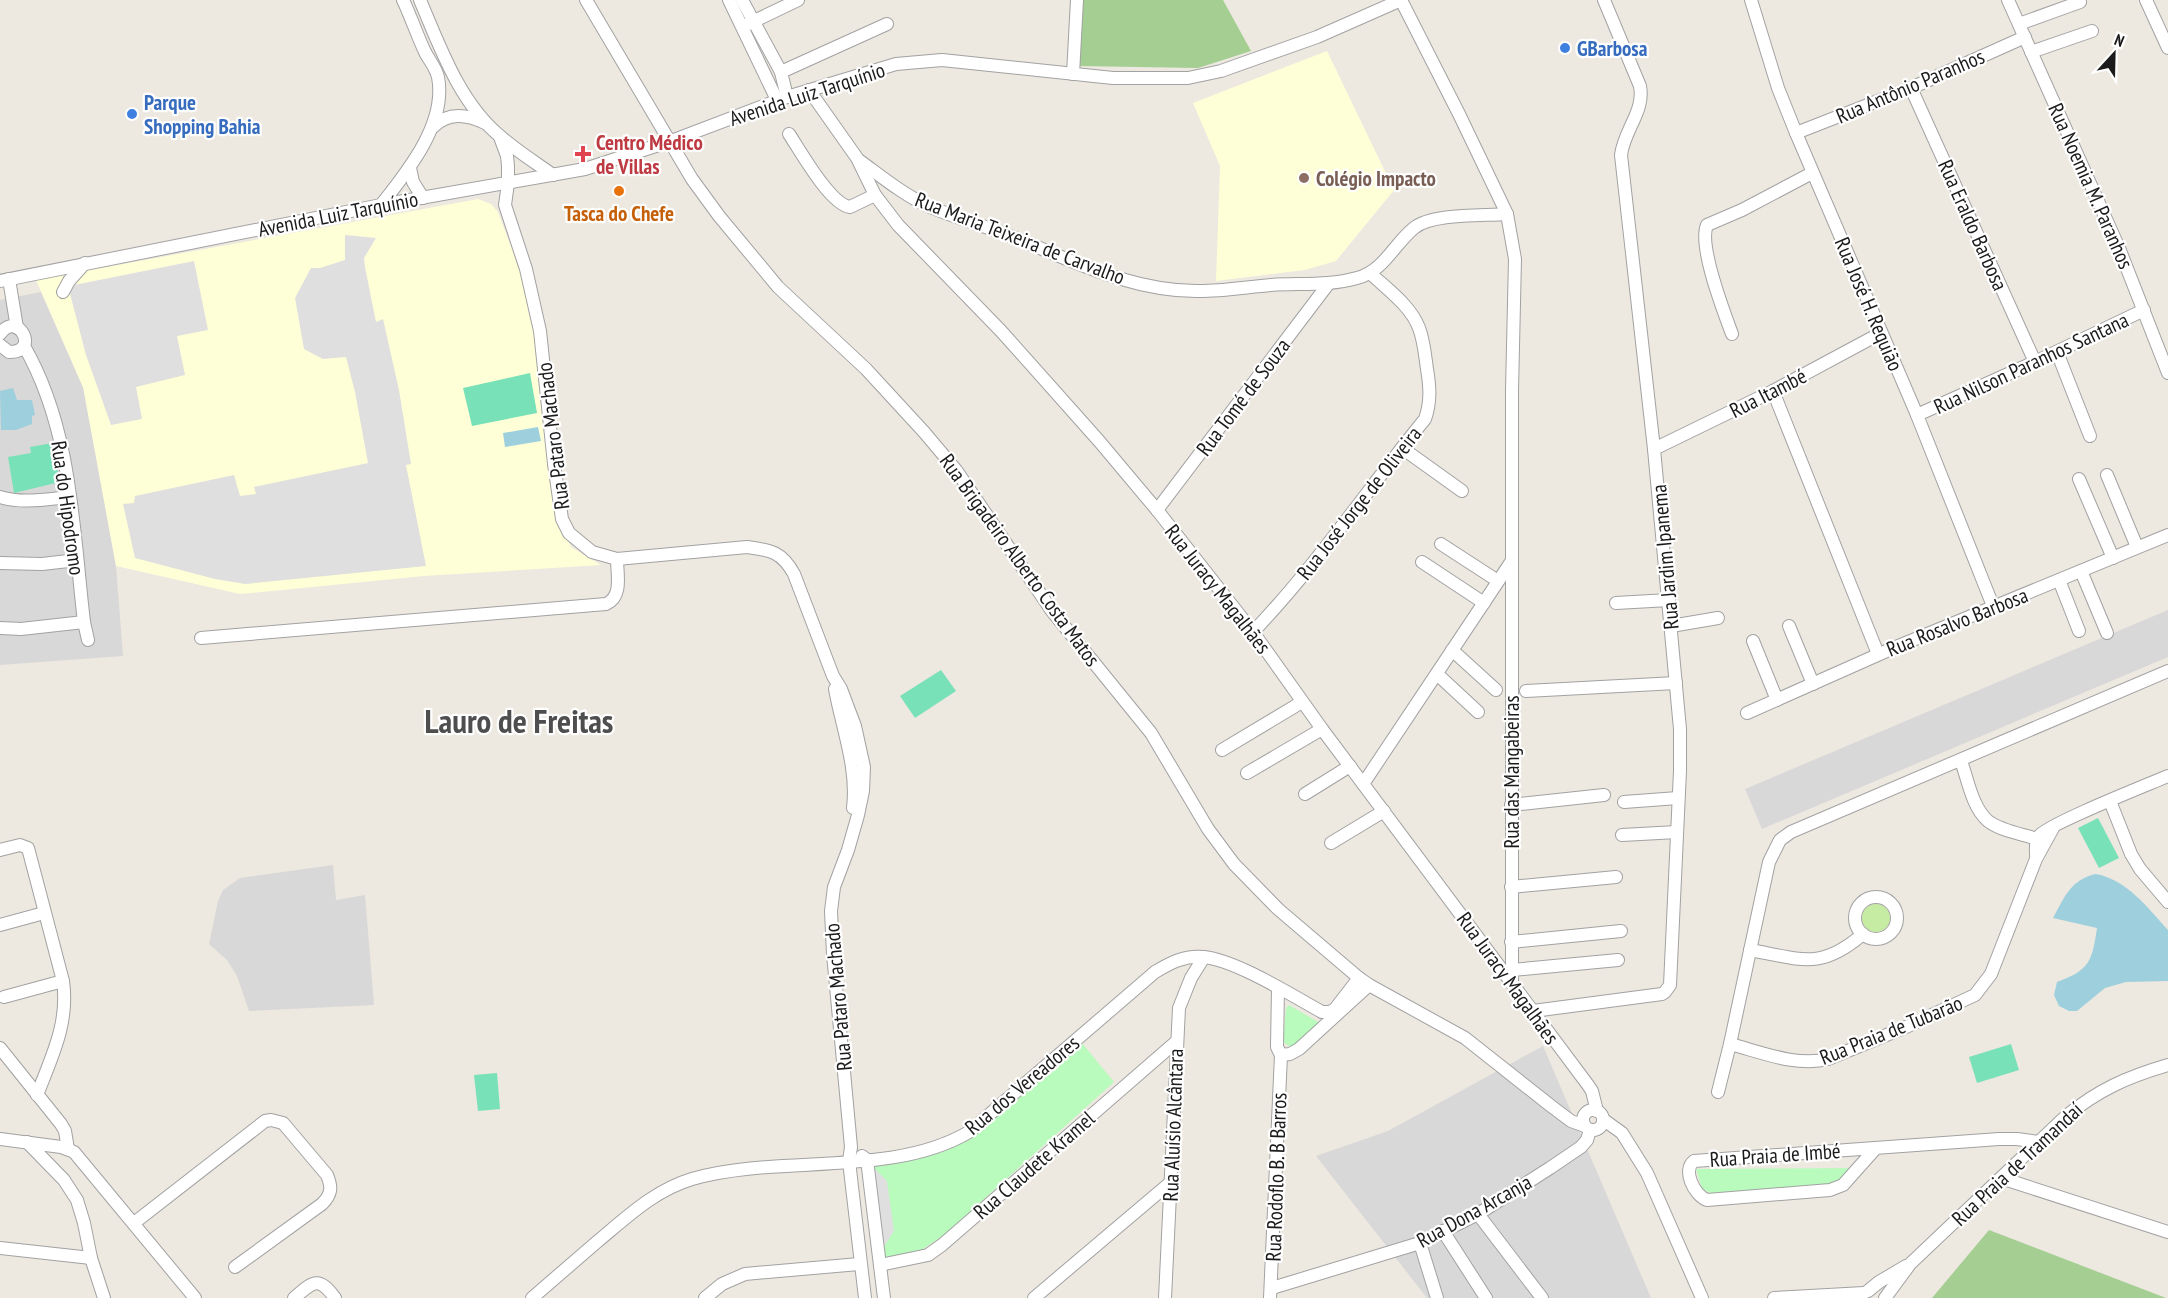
<svg xmlns="http://www.w3.org/2000/svg" width="2168" height="1298" font-family="'PT Sans Narrow',sans-serif">
<rect width="100%" height="100%" fill="#ede8e0"/>
<!-- residential -->
<g fill="#d9d8d8">
<path d="M41 292 84 390 116 566 123 656 0 665V300Z"/>
<path d="M2168 610V657L1762 829 1745 789Z"/>
<path d="M333 865 336 900 365 895 374 1005 249 1011 237 976 227 960 209 944 218 901 223 890 240 878Z"/>
<path d="M1543 1046 1651 1298H1427L1316 1156 1388 1131Z"/>
</g>
<!-- education -->
<g fill="#ffffd7">
<path d="M1327 51 1394 190 1336 261 1305 270 1216 281 1220 166 1193 103Z"/>
<path d="M478 199 491 204 498 212 525 285 535 325 556 518 571 547 601 565 424 576 240 594 116 566 83 387 36 280Z"/>
</g>
<!-- grass -->
<circle fill="#c6eba2" cx="1876" cy="918" r="14"/>
<!-- forest -->
<g fill="#a4ce92">
<path d="M1082 0H1223L1251 51 1198 68 1078 66Z"/>
<path d="M1989 1230 2166 1298H1932Z"/>
</g>
<!-- park -->
<g fill="#b9fbbd">
<path d="M1289 1005 1320 1023 1292 1048 1283 1042 1286 1008Z"/>
<path d="M1082 1043 1114 1082 944 1235 914 1255 881 1267 871 1165 948 1149 970 1136 1001 1107Z"/>
<path d="M1860 1168 1841 1187 1715 1195 1702 1189 1696 1169Z"/>
</g>
<!-- pitch -->
<g fill="#79e1b8">
<path d="M530 373 537 413 472 426 463 388Z"/>
<path d="M52 443 60 482 14 493 8 457 31 453 30 447Z"/>
<path d="M941 670 956 691 915 718 900 696Z"/>
<path d="M2098 818 2119 858 2099 868 2078 828Z"/>
<path d="M2011 1044 2019 1070 1977 1083 1969 1057Z"/>
<path d="M497 1073 500 1109 478 1111 474 1075Z"/>
</g>
<!-- parking -->
<g fill="#dfdfdf">
<path d="M345 235 376 238 364 258 365 267 376 322 383 319 399 390 411 464 406 465 426 566 245 584 215 579 135 558 123 504 134 503 135 496 234 475 240 496 256 494 254 487 368 463 355 392 346 357 323 359 304 349 295 298 311 268H320L345 260Z"/>
<path d="M194 261 208 330 177 336 185 375 136 387 142 419 111 425 86 355 69 290 74 285Z"/>
<path d="M871 1165 887 1181 894 1231 880 1253Z"/>
</g>
<!-- water -->
<g fill="#9dcfdd">
<path d="M13 388 17 400H32L35 415 32 416V424L16 430H1L0 391Z"/>
<path d="M538 427 541 441 505 447 503 433Z"/>
<path d="M2096 874C2127 880 2147 907 2168 930V981L2126 982 2105 988 2077 1011H2069L2059 1006 2054 995 2057 982C2090 970 2092 961 2097 928L2053 918C2064 898 2071 879 2096 874Z"/>
</g>
<g fill="none" stroke-linecap="round" stroke-linejoin="round">
<defs>
<g id="minor">
<path d="M420 0C440 47 460 104 501 137 517 151 536 163 553 175"/>
<path d="M586 0 692 179 719 216 778 287 866 369 924 432 956 470 1052 611 1151 733 1208 829 1234 864 1278 909 1359 978 1369 985 1465 1038 1551 1106 1571 1121 1585 1126"/>
<path d="M729 0 777 100"/>
<path d="M742 0 781 72 787 97"/>
<path d="M1401 0 1459 114 1507 214 1515 259 1512 390V982"/>
<path d="M1751 0 1778 88 1796 133 1917 415 1993 606"/>
<path d="M2008 0 2119 248 2168 373"/>
<path d="M2146 0 2168 48"/>
<path d="M748 24 798 0"/>
<path d="M2019 24 2080 2"/>
<path d="M2031 52 2092 31"/>
<path d="M781 72 887 24"/>
<path d="M1073 74 1077 0"/>
<path d="M1911 88 2035 362"/>
<path d="M809 90 857 158 875 195 898 225 1001 331 1099 441 1157 510 1253 632 1322 729 1588 1085 1592 1091 1597 1111"/>
<path d="M433 127C448 112 466 114 485 123"/>
<path d="M1796 133 1911 88 2025 37"/>
<path d="M789 134C801 152 830 204 850 207L875 195"/>
<path d="M500 137 507 156 508 166V183L505 205 526 269 540 331 554 464 562 519 569 533 592 552 617 559 747 547C771 550 782 552 794 574L833 676 841 689 855 726 864 767 863 791 858 815 848 850 834 887 831 911 833 954 851 1147 849 1161 865 1298"/>
<path d="M860 161C882 177 904 195 928 206 953 217 979 224 1005 234 1068 258 1130 292 1199 291 1223 291 1247 287 1271 285 1300 283 1329 286 1357 278 1384 271 1394 244 1414 228 1432 213 1483 216 1507 214"/>
<path d="M410 168 413 182 423 198"/>
<path d="M381 205C408 171 447 123 438 77 436 68 429 60 425 52 417 35 411 17 403 0"/>
<path d="M9 279 17 328"/>
<path d="M0 281 381 205 585 169 671 141 787 97 896 64 942 60 1113 78H1188L1221 71 1317 37 1401 0"/>
<path d="M63 292 69 281 85 263"/>
<path d="M0 334C18 309 41 353 9 352L0 345"/>
<path d="M1732 334C1724 312 1698 246 1707 225L1742 210 1812 173"/>
<path d="M24 346C72 429 73 529 84 622L88 640"/>
<path d="M2057 352 2090 436"/>
<path d="M1773 391 1878 654"/>
<path d="M1917 415 2035 362 2144 310"/>
<path d="M1402 448 1462 491"/>
<path d="M1654 449 1773 391 1881 333"/>
<path d="M2107 475 2137 547"/>
<path d="M2079 479 2113 558"/>
<path d="M0 497C23 504 47 499 70 497"/>
<path d="M1157 510 1329 283"/>
<path d="M1441 544 1498 581"/>
<path d="M1422 562 1484 603"/>
<path d="M0 563 42 564 77 560"/>
<path d="M2081 571 2107 633"/>
<path d="M2059 580 2079 631"/>
<path d="M1616 603 1669 600"/>
<path d="M1671 626 1718 618"/>
<path d="M1789 626 1813 684"/>
<path d="M0 628 21 629 84 622"/>
<path d="M1253 632C1316 566 1367 490 1425 419 1431 402 1430 387 1427 369 1425 355 1424 341 1419 328 1411 306 1387 289 1370 273"/>
<path d="M201 638 606 604C623 597 617 574 617 559"/>
<path d="M1753 641 1777 700"/>
<path d="M1452 650 1496 690"/>
<path d="M1437 674 1478 712"/>
<path d="M835 689C842 728 858 768 853 808"/>
<path d="M1526 691 1676 683"/>
<path d="M1747 713 1891 649 2168 535"/>
<path d="M1222 750 1302 702"/>
<path d="M1961 761C1968 780 1972 807 1988 821 2001 831 2022 834 2037 839"/>
<path d="M1247 773 1322 729"/>
<path d="M1363 784 1511 562"/>
<path d="M1305 794 1350 766"/>
<path d="M2110 801 2131 854 2140 869 2168 902"/>
<path d="M1624 802 1678 798"/>
<path d="M1511 805 1604 795"/>
<path d="M1622 835 1677 832"/>
<path d="M1331 843 1384 811"/>
<path d="M0 850 20 845 28 848 63 981C69 1023 52 1056 37 1095"/>
<path d="M2036 855C2036 848 2035 842 2039 836 2048 824 2147 785 2168 776"/>
<path d="M1511 887 1616 877"/>
<circle cx="1876" cy="918" r="21"/>
<path d="M0 925 44 913"/>
<path d="M1511 942 1621 931"/>
<path d="M1750 950C1801 959 1820 971 1863 934"/>
<path d="M1512 970 1618 960"/>
<path d="M1278 988 1277 1047 1281 1055"/>
<path d="M4 997 63 981"/>
<path d="M1533 1011 1662 994 1665 992 1670 985 1680 771V729L1654 449 1621 155C1624 130 1645 111 1640 86L1604 0"/>
<path d="M1730 1044C1761 1052 1796 1067 1828 1059L1906 1027 1975 995 1991 974 2036 859 2053 828"/>
<path d="M0 1048 61 1124 65 1131 68 1149"/>
<path d="M1281 1055 1290 1054 1299 1049 1369 985"/>
<path d="M1718 1092 1730 1044 1769 862 1780 840 1791 832 2168 671"/>
<circle cx="1593" cy="1120" r="10"/>
<path d="M1604 1120 1622 1133 1647 1173 1702 1298"/>
<path d="M0 1139 61 1147 74 1152 195 1298"/>
<path d="M27 1142 64 1180 77 1200 84 1223 91 1258 104 1298"/>
<path d="M1876 1148 1843 1185 1830 1190 1707 1200C1694 1195 1682 1170 1694 1161L1999 1139H2017L2038 1142"/>
<path d="M862 1156 867 1160 884 1298"/>
<path d="M2001 1178 2168 1232"/>
<path d="M1478 1214 1542 1298"/>
<path d="M134 1223 265 1121 271 1120 283 1123 327 1175C332 1187 332 1194 322 1204L235 1267"/>
<path d="M1443 1231 1486 1298"/>
<path d="M1420 1243 1437 1298"/>
<path d="M0 1248 91 1258"/>
<path d="M880 1265 928 1255 942 1245 1177 1041"/>
<path d="M1272 1288 1420 1243 1478 1214 1550 1168 1581 1147 1587 1140 1590 1130"/>
<path d="M1868 1291 1879 1282 1906 1266"/>
<path d="M294 1298C313 1282 318 1275 335 1298"/>
<path d="M532 1298C554 1279 576 1260 598 1241 627 1217 655 1190 692 1179 778 1154 891 1178 969 1132L1155 972C1170 963 1185 955 1203 957 1234 959 1293 996 1322 1012H1330L1335 1009 1359 978"/>
<path d="M705 1298 722 1284 745 1274 859 1264"/>
<path d="M1034 1298 1171 1182"/>
<path d="M1165 1298 1179 1008 1191 978 1204 957"/>
<path d="M1270 1298 1281 1055"/>
<path d="M1774 1298 1864 1293"/>
<path d="M1885 1298 1910 1264 2065 1117C2098 1090 2127 1077 2168 1065"/>
</g>
</defs>
<!-- minor casing -->
<use href="#minor" stroke="#a2a2a2" stroke-width="14"/>
<!-- minor -->
<use href="#minor" stroke="#fff" stroke-width="12"/>
</g>
<!-- markers -->
<g fill="#3f7fe0" stroke="#fff" stroke-width="2">
<circle cx="1565" cy="48" r="6"/>
<circle cx="132" cy="114" r="6"/>
</g>
<path fill="#e0444e" stroke="#fff" stroke-width="2" d="M580 145h6v6h6v6h-6v6h-6v-6h-6v-6h6z"/>
<circle fill="#8d6e63" stroke="#fff" stroke-width="2" cx="1304" cy="178" r="6"/>
<circle fill="#e8710a" stroke="#fff" stroke-width="2" cx="619" cy="191" r="6"/>
<g text-anchor="middle" dominant-baseline="central" stroke-width="4.5" stroke-linejoin="round" paint-order="stroke">
<!-- shop labels -->
<g font-size="21" font-weight="bold" fill="#366cbe" stroke="#fff" text-anchor="start">
<text x="1577" y="48">GBarbosa</text>
<text x="144" y="102">Parque<tspan x="144" dy="24">Shopping Bahia</tspan></text>
</g>
<!-- street labels -->
<g font-size="21" fill="#1b1b1b" stroke="#fff">
<text transform="translate(1910 86) rotate(-23)">Rua Antônio Paranhos</text>
<text transform="translate(807 94) rotate(-18)">Avenida Luiz Tarquínio</text>
<text transform="translate(2091 186) rotate(66)">Rua Noemia M. Paranhos</text>
<text transform="translate(338 214) rotate(-11)">Avenida Luiz Tarquínio</text>
<text transform="translate(1973 225) rotate(66)">Rua Eraldo Barbosa</text>
<text transform="translate(1020 238) rotate(21)">Rua Maria Teixeira de Carvalho</text>
<text transform="translate(1869 304) rotate(67)">Rua José H. Requião</text>
<text transform="translate(2031 363) rotate(-25)">Rua Nilson Paranhos Santana</text>
<text transform="translate(1768 393) rotate(-27)">Rua Itambé</text>
<text transform="translate(1243 397) rotate(-53)">Rua Tomé de Souza</text>
<text transform="translate(553 436) rotate(-97)">Rua Pataro Machado</text>
<text transform="translate(1359 503) rotate(-52)">Rua José Jorge de Oliveira</text>
<text transform="translate(68 508) rotate(82)">Rua do Hipodromo</text>
<text transform="translate(1665 557) rotate(-95)">Rua Jardim Ipanema</text>
<text transform="translate(1020 560) rotate(54)">Rua Brigadeiro Alberto Costa Matos</text>
<text transform="translate(1218 589) rotate(52)">Rua Juracy Magalhães</text>
<text transform="translate(1957 622) rotate(-22)">Rua Rosalvo Barbosa</text>
<text transform="translate(1511 772) rotate(-90)">Rua das Mangabeiras</text>
<text transform="translate(1508 978) rotate(54)">Rua Juracy Magalhães</text>
<text transform="translate(838 997) rotate(-95)">Rua Pataro Machado</text>
<text transform="translate(1891 1030) rotate(-22)">Rua Praia de Tubarão</text>
<text transform="translate(1022 1085) rotate(-40)">Rua dos Vereadores</text>
<text transform="translate(1173 1125) rotate(-88)">Rua Aluísio Alcântara</text>
<text transform="translate(1775 1155) rotate(-4)">Rua Praia de Imbé</text>
<text transform="translate(2017 1164) rotate(-43)">Rua Praia de Tramandaí</text>
<text transform="translate(1034 1165) rotate(-41)">Rua Claudete Kramel</text>
<text transform="translate(1276 1177) rotate(-88)">Rua Rodoflo B. B Barros</text>
<text transform="translate(1474 1211) rotate(-29)">Rua Dona Arcanja</text>
</g>
<!-- health labels -->
<g font-size="21" font-weight="bold" fill="#be3a42" stroke="#fff" text-anchor="start">
<text x="596" y="142">Centro Médico<tspan x="596" dy="24">de Villas</tspan></text>
</g>
<!-- education labels -->
<g font-size="21" font-weight="bold" fill="#785e54" stroke="#fff" text-anchor="start">
<text x="1316" y="178">Colégio Impacto</text>
</g>
<!-- food labels -->
<g font-size="21" font-weight="bold" fill="#c56008" stroke="#fff">
<text x="619" y="213">Tasca do Chefe</text>
</g>
<!-- town labels -->
<g font-size="33" font-weight="bold" fill="#4e4e4e" stroke="#fff">
<text x="519" y="720">Lauro de Freitas</text>
</g>
</g>
<!-- north arrow -->
<g transform="translate(2114 54) rotate(22)" stroke="#ffffff" stroke-width="4.5" paint-order="stroke">
<path d="M0-4.5L10 22L0 15L-10 22Z" fill="#1b1b1b"/>
<text y="-9" font-size="16" font-weight="bold" text-anchor="middle" fill="#1b1b1b">N</text>
</g>
</svg>
